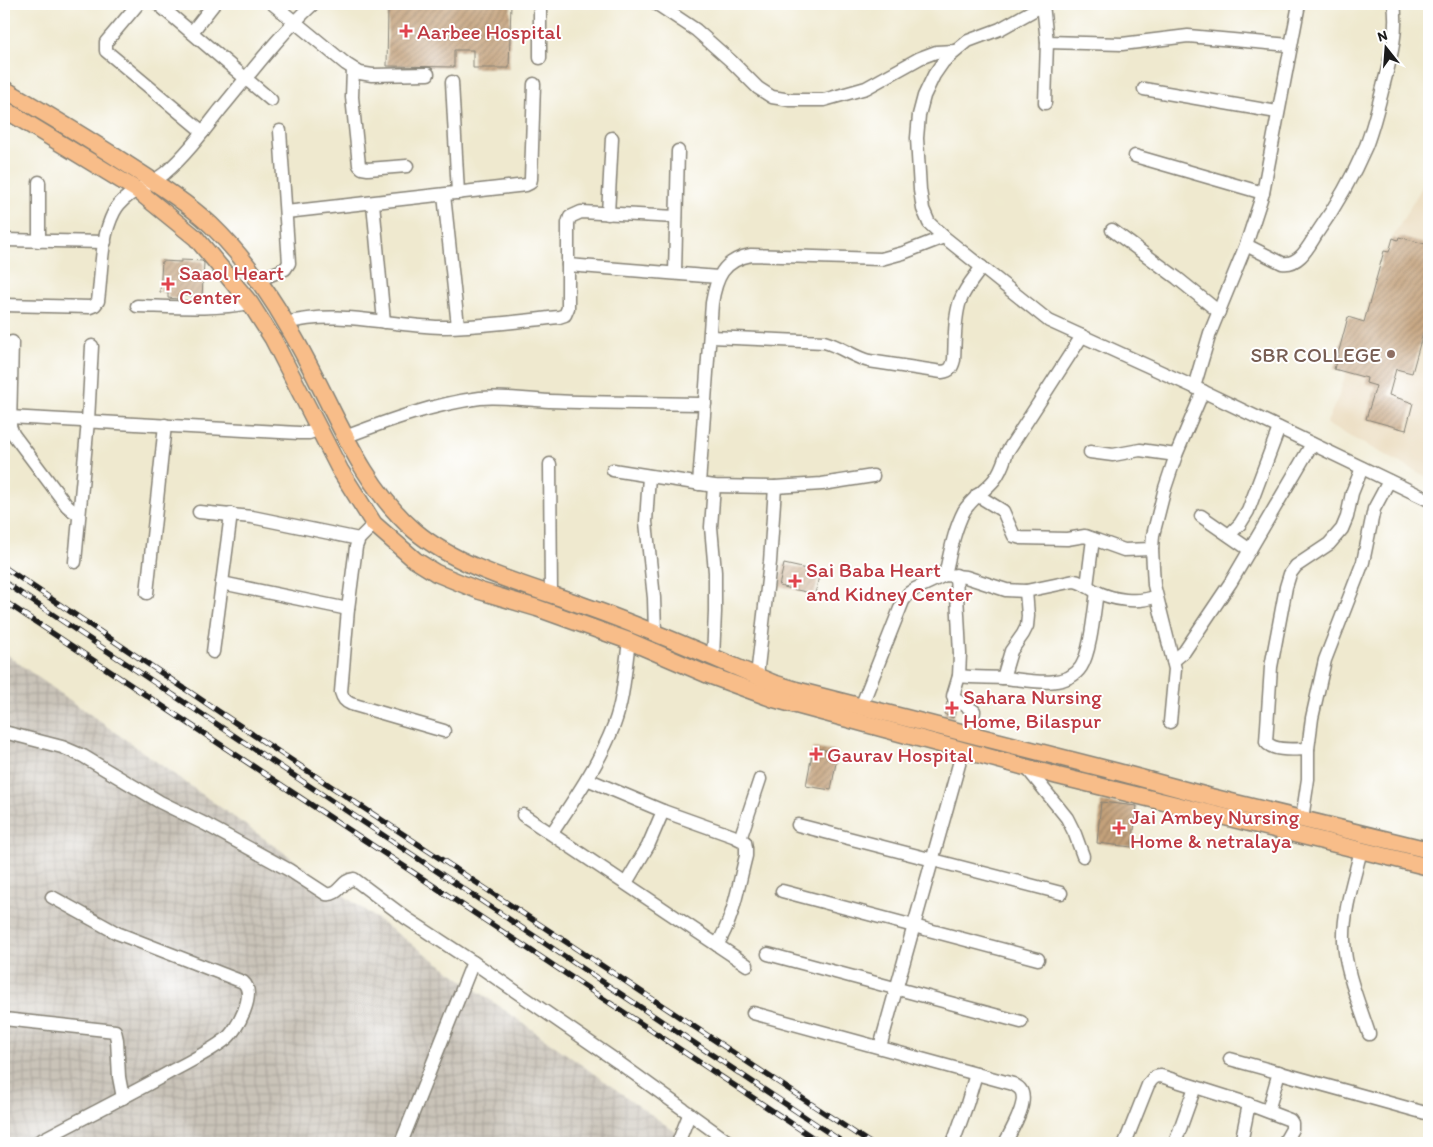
<svg xmlns="http://www.w3.org/2000/svg" width="1433" height="1147" font-family="Itim,sans-serif">
<defs>
<pattern id="industrial-grid" width="8" height="8" patternUnits="userSpaceOnUse" patternTransform="scale(1.25)"><rect width="8" height="8" fill="#c9c3b8"/><path d="M0 4h8M4 0v8" fill="none" stroke="#aca79e"/></pattern>
<pattern id="building-hatch" width="6" height="6" patternUnits="userSpaceOnUse" patternTransform="scale(1.25)"><rect width="6" height="6" fill="#c4a27c"/><path d="M-1 1l2-2M0 6l6-6M5 7l2-2" fill="none" stroke="#9e8365"/></pattern>
</defs>
<rect width="100%" height="100%" fill="#fff"/>
<filter id="ink" filterUnits="userSpaceOnUse"><feTurbulence type="fractalNoise" baseFrequency=".02" numOctaves="2"/><feDisplacementMap in="SourceGraphic" scale="10" xChannelSelector="R" yChannelSelector="G"/><feConvolveMatrix kernelMatrix="1 2 1 2 8 2 1 2 1" color-interpolation-filters="sRGB"/></filter>
<filter id="wash" filterUnits="userSpaceOnUse"><feTurbulence type="fractalNoise" baseFrequency=".0096" numOctaves="4" result="noise"/><feDisplacementMap in="SourceGraphic" scale="20" xChannelSelector="R" yChannelSelector="G"/><feGaussianBlur stdDeviation="1.12" result="paint"/><feColorMatrix in="noise" values="0 0 0 0 0 0 0 0 0 0 0 0 0 0 0 0 0 1.4 0 .05"/><feComposite in="paint" operator="in"/></filter>
<g filter="url(#wash)">
<rect width="100%" height="100%" fill="#efe9cf"/>
<!-- built -->
<path fill="#e9d9ba" d="M1423 185 1429 187V478L1326 424 1338 398 1387 247Z"/>
<!-- industrial -->
<path fill="url(#industrial-grid)" d="M4 653 691 1143H4Z"/>
<g id="blocks">
<!-- building -->
<g fill="url(#building-hatch)">
<path d="M392 4H511L509 68H473V50H454V67L387 66 388 10H392Z"/>
<path d="M1399 237 1429 245V311L1412 373 1396 369 1389 395 1413 403 1406 430 1366 419 1376 386 1366 383 1367 378 1334 369 1348 317 1364 322 1384 251 1389 252 1393 238 1398 240Z"/>
<path d="M181 260 202 261 204 263 202 297 178 295V299L168 298V293L160 292 162 261 181 262Z"/>
<path d="M784 564 820 572 815 594 779 586Z"/>
<path d="M947 702 956 709 953 718 944 714Z"/>
<path d="M813 748 838 752 831 790 806 786Z"/>
<path d="M1101 802 1137 806 1132 847 1097 843Z"/>
</g>
</g>
</g>
<g filter="url(#ink)">
<use href="#blocks" fill-opacity="0" stroke="#868276" stroke-width="1"/>
<g fill="none" stroke-linecap="round" stroke-linejoin="round">
<defs>
<g id="minor">
<path d="M138 4 106 42V51L203 132"/>
<path d="M158 4 271 100"/>
<path d="M273 4 346 64 360 73 372 75 428 74"/>
<path d="M657 4 696 30 731 61 758 88 772 97 790 100H824L866 88 920 58 936 52 955 51"/>
<path d="M1043 4 1047 42 1045 103"/>
<path d="M1043 5 1000 29 968 41 943 62 934 75 924 96 919 115 917 138 920 190 923 209 929 223 944 237 1049 321 1194 387 1429 500"/>
<path d="M192 32 214 4"/>
<path d="M1047 42 1122 44 1188 36 1290 45"/>
<path d="M540 58V4"/>
<path d="M353 69 352 97 359 165 362 168 368 169 407 166"/>
<path d="M452 82 458 193"/>
<path d="M1144 89 1277 112"/>
<path d="M1135 156 1263 193"/>
<path d="M39 182V241"/>
<path d="M444 195 458 326"/>
<path d="M373 203 384 322"/>
<path d="M286 212 526 185 530 183 531 179 534 84"/>
<path d="M608 214 612 138"/>
<path d="M1112 230 1177 278 1219 312"/>
<path d="M4 240 105 242"/>
<path d="M1246 245 1282 263C1300 266 1309 245 1317 233 1336 206 1353 176 1366 146 1374 125 1379 104 1384 83 1391 57 1398 31 1394 4"/>
<path d="M568 265 718 277"/>
<path d="M675 273 678 151"/>
<path d="M258 280 285 269 289 263 280 131"/>
<path d="M4 305 90 307 95 305 98 301C102 272 100 239 114 212 124 192 149 186 165 173 186 155 203 132 220 110 250 74 278 36 313 4"/>
<path d="M137 306C175 307 213 310 250 303"/>
<path d="M286 323C340 309 387 326 441 327 480 327 520 321 559 317L565 315 568 308V223L570 217 581 212 676 217"/>
<path d="M711 337 824 342C840 346 853 357 869 361L942 372C950 371 952 368 954 360 955 341 954 319 960 301 965 288 974 278 982 267"/>
<path d="M12 342 10 426 13 434 67 506 73 511 79 513"/>
<path d="M1194 387 1210 333 1246 245 1263 193 1299 4"/>
<path d="M9 417 299 433H309L320 429"/>
<path d="M345 437C389 420 434 404 480 398 503 396 526 400 549 401 601 403 653 403 705 404"/>
<path d="M1090 452 1113 455 1140 450 1176 455"/>
<path d="M550 464 551 594"/>
<path d="M613 470 714 486 775 487 822 484 873 476"/>
<path d="M649 476 646 522 654 598 655 633"/>
<path d="M699 484 712 303C716 278 723 260 751 255L881 259 903 253 944 237"/>
<path d="M977 495 1003 511 1014 536 1021 538 1067 539 1085 536 1124 550 1152 549"/>
<path d="M199 512 252 517 359 539"/>
<path d="M1201 516 1250 550"/>
<path d="M374 524 359 539 356 547 348 609 341 692C343 699 345 701 351 704L444 731"/>
<path d="M1229 535 1240 524 1248 511 1279 428"/>
<path d="M75 562 88 421 92 346"/>
<path d="M945 575C950 554 954 530 964 511 972 498 985 491 994 480 1001 472 1004 461 1007 452L1082 336"/>
<path d="M956 575 960 654 959 676 953 696 955 699 974 711 971 735"/>
<path d="M222 583 348 609"/>
<path d="M1087 586 1093 539"/>
<path d="M147 593 165 425"/>
<path d="M213 652 231 514"/>
<path d="M713 658 715 612V572L711 527 714 486"/>
<path d="M1173 661 1184 652 1231 582 1312 444"/>
<path d="M757 676 770 562 775 487"/>
<path d="M959 676C975 678 989 677 1005 678 1027 680 1066 690 1081 667 1091 651 1094 611 1097 592"/>
<path d="M1003 678 1011 651 1023 634 1027 626 1028 616 1026 591"/>
<path d="M861 707 903 601 909 593 915 589 945 575 966 577 1006 590 1026 591 1074 581C1082 582 1088 587 1095 591 1113 600 1138 604 1156 596"/>
<path d="M1170 722 1175 669 1154 585 1152 549 1153 535 1165 488 1176 455 1203 391"/>
<path d="M4 732 62 747 83 756 160 802 205 824 289 870 326 894C340 896 341 880 354 879L406 918 473 962 618 1062 730 1143"/>
<path d="M1308 749C1296 749 1274 752 1266 742L1271 667 1286 587 1290 574 1296 566 1329 544 1342 529 1347 517 1352 493 1362 468"/>
<path d="M1026 767 1067 818 1075 834 1083 856"/>
<path d="M587 779 663 811 733 836 745 842 746 848V856C738 886 734 918 717 945"/>
<path d="M523 815 747 965"/>
<path d="M1302 819 1308 779V749L1312 718 1325 660 1363 562 1374 509 1389 481"/>
<path d="M798 825 1061 893"/>
<path d="M552 833C575 798 599 764 614 725 624 699 625 669 629 641"/>
<path d="M740 839 760 779"/>
<path d="M1361 850C1354 879 1343 911 1344 941 1345 971 1360 1006 1369 1034"/>
<path d="M626 883 648 846 663 811"/>
<path d="M782 891 1038 959"/>
<path d="M768 954 1021 1022"/>
<path d="M753 1013 1013 1084C1016 1086 1018 1087 1020 1089 1030 1101 1011 1131 1005 1143"/>
<path d="M4 1019 115 1031 117 1040 119 1077 123 1098"/>
<path d="M880 1047 963 750"/>
<path d="M1230 1059 1429 1114"/>
<path d="M1268 1111 1279 1072"/>
<path d="M36 1143C80 1119 126 1097 170 1072 189 1062 209 1052 226 1039 237 1030 257 994 243 982L117 933 52 897"/>
<path d="M401 1143 473 962"/>
<path d="M678 1143 689 1115"/>
<path d="M953 1143 967 1104 976 1074"/>
<path d="M1125 1143 1148 1085C1152 1079 1154 1076 1161 1076L1240 1101 1290 1120 1292 1123V1129L1284 1143"/>
<path d="M1175 1143 1195 1087"/>
<path d="M1241 1143 1249 1104"/>
</g>
<g id="major">
<path d="M4 89C45 113 85 137 125 163 154 182 185 201 211 225 236 249 258 278 277 308 287 325 298 343 307 361 338 419 363 487 415 531 461 570 534 587 590 608 652 630 712 657 773 683L796 690 1118 772 1211 797 1429 850"/>
<path d="M4 109 137 190 196 238 250 303 273 339 340 470 374 524 415 560 436 573 480 591 537 608 629 641 706 674 774 699 1058 776 1429 867"/>
</g>
</defs>
<!-- minor casing -->
<use href="#minor" stroke="#868276" stroke-width="15"/>
<!-- major casing -->
<use href="#major" stroke="#868276" stroke-width="19"/>
<!-- minor -->
<use href="#minor" stroke="#fff" stroke-width="12"/>
<!-- major -->
<use href="#major" stroke="#f8bd89" stroke-width="16"/>
<defs>
<g id="rail">
<path d="M4 567 270 746 870 1143"/>
<path d="M4 582 844 1143"/>
<path d="M4 601 821 1143"/>
</g>
</defs>
<!-- rail casing -->
<use href="#rail" stroke="#1c1c1c" stroke-width="5.5"/>
<!-- rail -->
<use href="#rail" stroke="#fff" stroke-width="4" stroke-dasharray="11" stroke-linecap="butt"/>
</g>
</g>
<!-- markers -->
<g fill="#e0444e" stroke="#fff" stroke-width="2">
<path d="M403.5 23.5h5v5h5v5h-5v5h-5v-5h-5v-5h5z"/>
<path d="M165.5 276.5h5v5h5v5h-5v5h-5v-5h-5v-5h5z"/>
<path d="M792.5 573.5h5v5h5v5h-5v5h-5v-5h-5v-5h5z"/>
<path d="M949.5 700.5h5v5h5v5h-5v5h-5v-5h-5v-5h5z"/>
<path d="M813.5 746.5h5v5h5v5h-5v5h-5v-5h-5v-5h5z"/>
<path d="M1116.5 820.5h5v5h5v5h-5v5h-5v-5h-5v-5h5z"/>
</g>
<circle fill="#8d6e63" stroke="#fff" stroke-width="2" cx="1391" cy="354" r="5"/>
<g text-anchor="middle" dominant-baseline="central" stroke-width="4" stroke-linejoin="round" paint-order="stroke">
<!-- health labels -->
<g font-size="21" fill="#be3a42" stroke="#fff" text-anchor="start">
<text x="417" y="31">Aarbee Hospital</text>
<text x="179" y="272">Saaol Heart<tspan x="179" dy="24">Center</tspan></text>
<text x="806" y="569">Sai Baba Heart<tspan x="806" dy="24">and Kidney Center</tspan></text>
<text x="963" y="696">Sahara Nursing<tspan x="963" dy="24">Home, Bilaspur</tspan></text>
<text x="827" y="754">Gaurav Hospital</text>
<text x="1130" y="816">Jai Ambey Nursing<tspan x="1130" dy="24">Home &amp; netralaya</tspan></text>
</g>
<!-- education labels -->
<g font-size="21" fill="#785e54" stroke="#fff" text-anchor="end">
<text x="1381" y="354">SBR COLLEGE</text>
</g>
</g>
<!-- margin -->
<rect width="1433" height="1147" fill="none" stroke="#fff" stroke-width="20"/>
<!-- north arrow -->
<g transform="translate(1386 48) rotate(343)" stroke="#ffffff" stroke-width="4" paint-order="stroke">
<path d="M0-4L9 19L0 12L-9 19Z" fill="#1c1c1c"/>
<text y="-8" font-size="14" font-weight="bold" text-anchor="middle" fill="#1c1c1c">N</text>
</g>
</svg>
